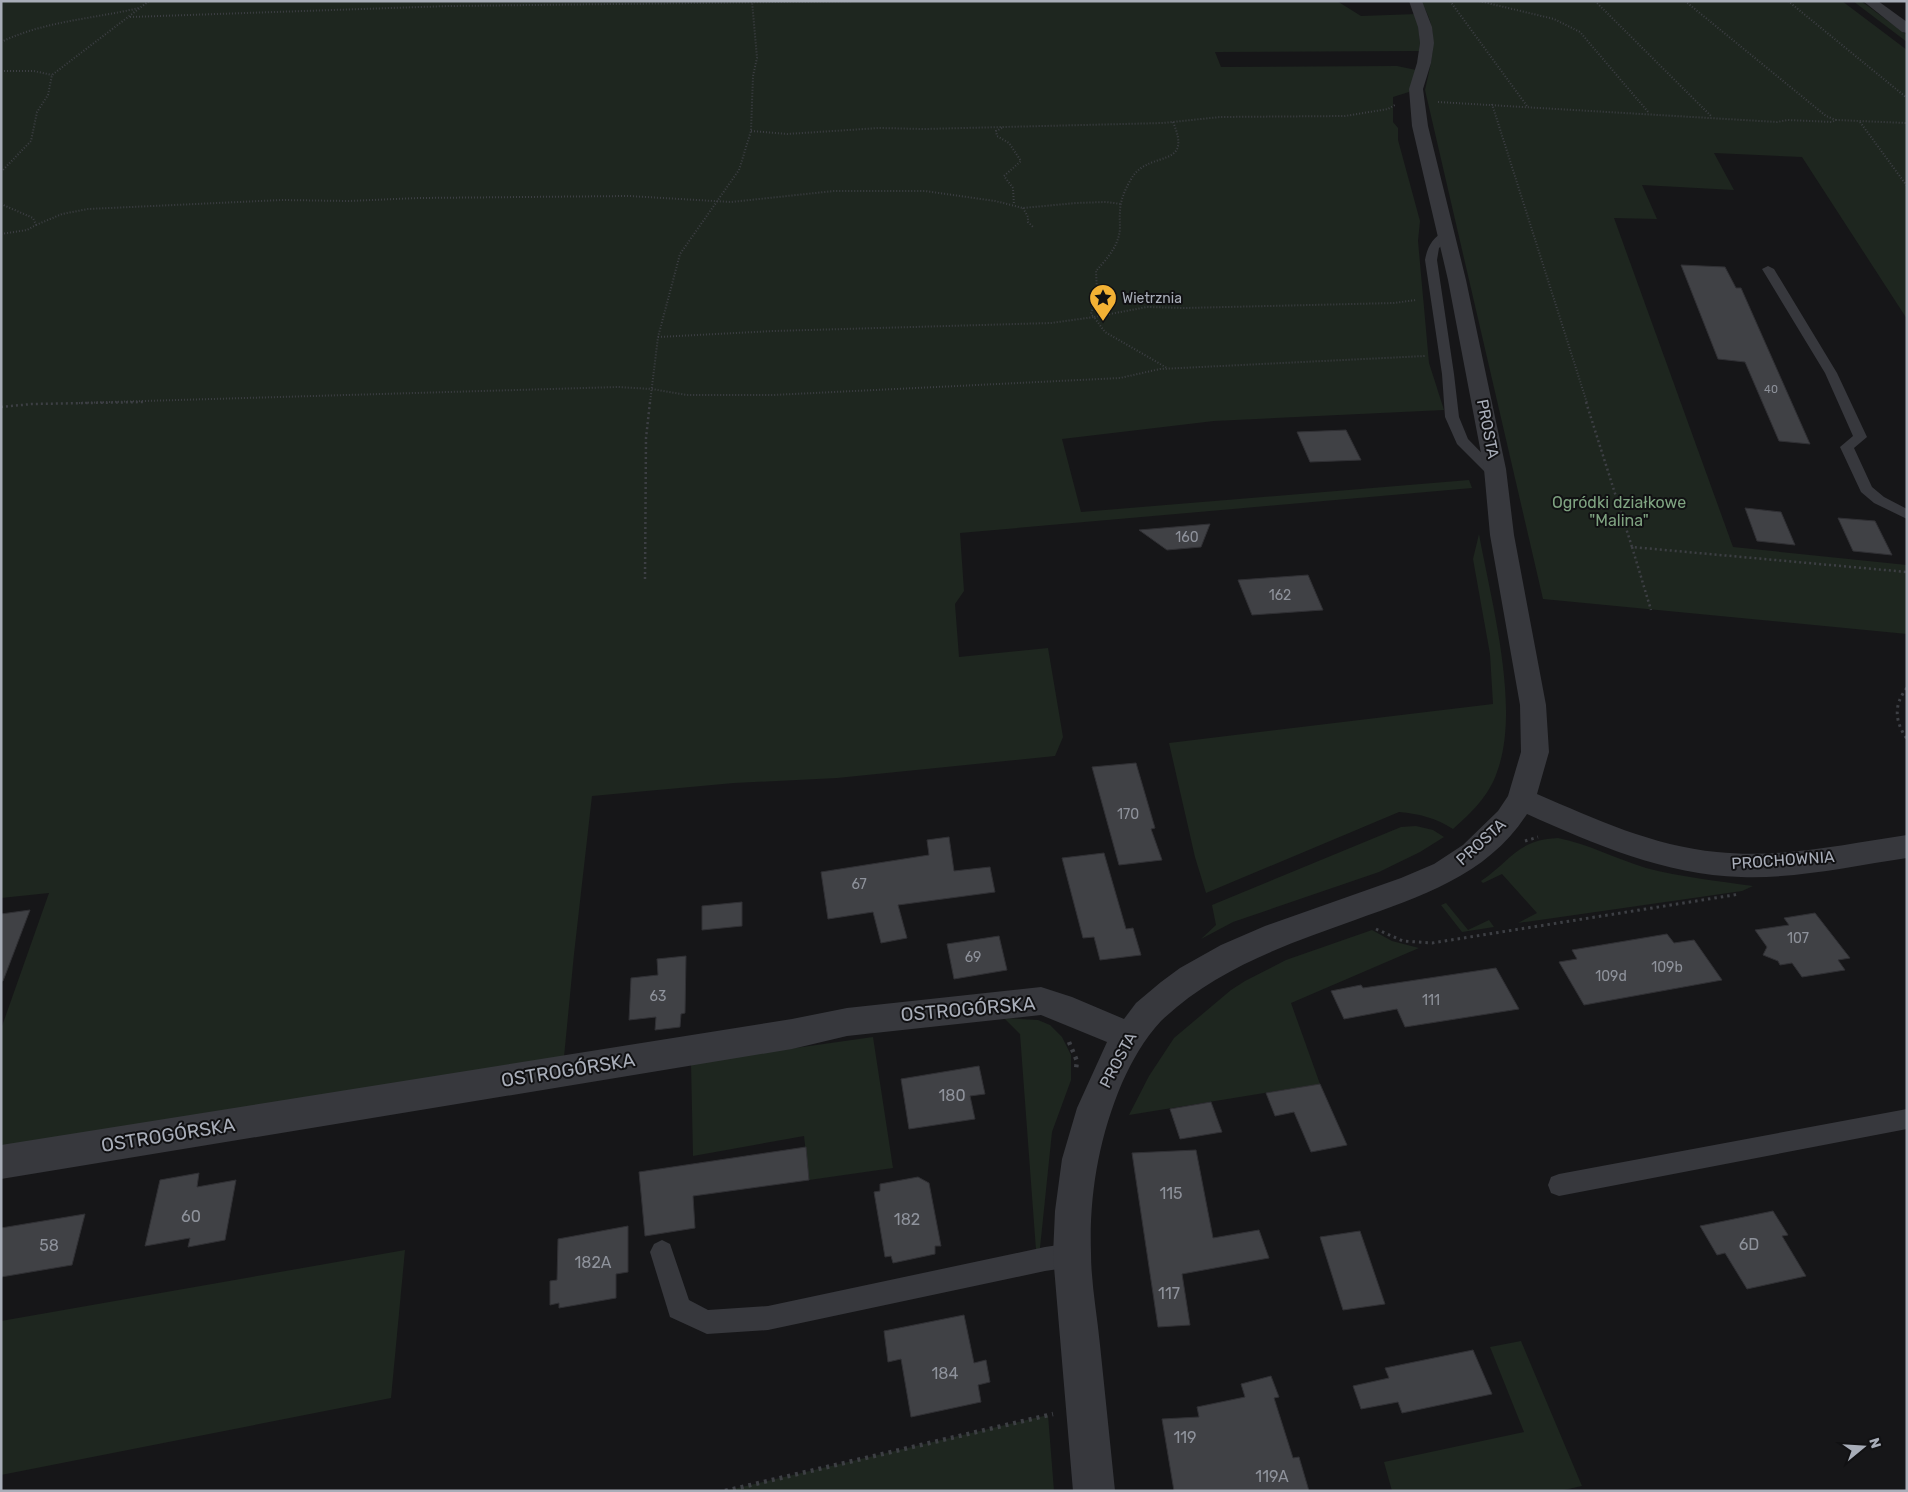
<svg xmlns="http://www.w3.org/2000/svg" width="1908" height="1492" font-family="Rubik,sans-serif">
<rect width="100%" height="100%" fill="#161618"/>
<!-- green -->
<g fill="#1e261f">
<path d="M1 1H1337L1361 16 1417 14 1420 43 1419 51 1215 52 1221 67 1397 66 1416 70 1409 92 1393 97V122L1398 128V140L1420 221 1418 241 1429 363 1444 410 1214 421 1062 439 1081 512 1469 480 1472 488 960 533 964 591 955 604 959 657 1048 648 1063 737 1055 756 837 778 734 783 592 796 574 954 564 1057 1 1153V1029L49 893 1 898Z"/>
<path d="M1420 1H1842L1907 50V319L1802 157 1714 153 1734 190 1642 185 1657 219 1614 218 1733 547 1907 565V634L1543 599 1425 90C1432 58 1441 31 1420 1Z"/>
<path d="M1853 1H1861L1907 35V42Z"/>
<path d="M1479 534C1491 601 1521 708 1497 772 1489 796 1471 813 1453 829 1436 818 1420 814 1399 812L1206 893 1195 857 1169 743 1493 704 1490 654 1473 559Z"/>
<path d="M1416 826 1433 830 1444 837 1420 852 1379 872 1233 922 1201 939 1216 925 1212 905 1401 827Z"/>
<path d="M1558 838C1589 844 1616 859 1646 868 1681 877 1717 881 1753 886L1742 891 1518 923 1537 913 1502 874 1483 883 1481 881C1512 860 1517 840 1558 838Z"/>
<path d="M1446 903 1468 930 1489 920 1494 927 1462 932 1441 905Z"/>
<path d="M1372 930 1392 941 1419 948 1291 1003 1320 1084 1129 1115 1149 1076 1174 1038 1231 990 1245 981 1286 960Z"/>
<path d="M1004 1018 1038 1020 1050 1025 1062 1037 1071 1055V1080L1052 1132 1040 1248 1036 1250 1020 1034Z"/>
<path d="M873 1037 893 1168 809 1180 804 1136 693 1156 691 1063Z"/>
<path d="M405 1250 391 1398 1 1475V1321Z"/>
<path d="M1521 1341 1582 1486 1559 1491H1392L1384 1462 1524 1432 1490 1347Z"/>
<path d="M1048 1415 1054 1491H725Z"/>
</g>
<!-- building -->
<g fill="#404145" stroke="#303034">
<path d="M1681 265 1725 267 1736 288H1741L1810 444 1779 441 1745 362 1718 359Z"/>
<path d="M1346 430 1361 460 1310 462 1297 432Z"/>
<path d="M1745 508 1781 512 1795 545 1757 541Z"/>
<path d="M1838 518 1875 521 1892 555 1853 551Z"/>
<path d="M1210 524 1201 547 1167 550 1139 530Z"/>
<path d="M1308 575 1323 610 1252 615 1238 580Z"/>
<path d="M1136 763 1155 828 1151 829 1162 860 1119 865 1092 767Z"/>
<path d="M949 837 954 871 990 867 995 892 898 905 907 938 881 943 873 912 828 919 821 872 929 855 927 840Z"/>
<path d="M1104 853 1126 929 1133 928 1141 955 1100 960 1094 937 1083 938 1062 858Z"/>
<path d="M742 902V926L702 930V906Z"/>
<path d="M30 910 3 981H1V914Z"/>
<path d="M1815 913 1850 958 1838 960 1845 970 1802 977 1792 963 1780 965 1778 961 1763 955 1767 947 1755 930 1789 925 1784 918Z"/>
<path d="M1667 934 1674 943 1694 940 1722 980 1584 1005 1559 962 1577 959 1572 950Z"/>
<path d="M999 936 1007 970 954 979 947 944Z"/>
<path d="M686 956 685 1013 681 1014 680 1027 655 1030 656 1017 629 1020 631 978 658 975 657 959Z"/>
<path d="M1496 968 1519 1009 1405 1027 1397 1009 1344 1019 1331 991 1361 985 1363 988Z"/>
<path d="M979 1066 985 1094 970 1096 975 1119 909 1129 901 1079Z"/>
<path d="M1320 1084 1347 1145 1311 1152 1294 1112 1275 1116 1266 1093Z"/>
<path d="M1211 1102 1222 1132 1180 1139 1170 1109Z"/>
<path d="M806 1147 809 1180 693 1196 695 1228 645 1236 639 1172Z"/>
<path d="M1196 1150 1213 1238 1259 1230 1269 1258 1182 1274 1190 1325 1158 1327 1132 1153Z"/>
<path d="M199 1173 197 1187 236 1180 225 1240 188 1247 190 1238 145 1246 160 1180Z"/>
<path d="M918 1177 929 1183 941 1246H935V1254L893 1263 891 1256 885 1257 874 1192 880 1191V1184Z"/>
<path d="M1773 1211 1788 1235 1782 1236 1806 1276 1747 1289 1725 1253 1717 1255 1700 1226Z"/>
<path d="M85 1214 72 1265 1 1277V1228Z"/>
<path d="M628 1226V1272L616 1274V1298L559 1308V1303L550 1305V1281L557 1280 558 1239Z"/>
<path d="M1360 1231 1385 1304 1343 1310 1320 1237Z"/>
<path d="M964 1315 974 1363 986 1360 990 1382 978 1385 981 1402 911 1417 901 1359 888 1362 884 1331Z"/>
<path d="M1473 1350 1492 1394 1402 1413 1398 1402 1361 1409 1353 1386 1389 1378 1385 1368Z"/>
<path d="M1271 1376 1279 1397 1274 1398 1293 1458 1299 1457 1309 1491H1174L1162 1419 1199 1417 1197 1407 1245 1397 1241 1384Z"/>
</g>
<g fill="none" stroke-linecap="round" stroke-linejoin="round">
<!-- path-far3 -->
<g stroke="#3d3f44" stroke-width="2" stroke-dasharray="1 2" stroke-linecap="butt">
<path d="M1450 1 1527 106"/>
<path d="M1479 1 1554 19 1580 32 1649 113"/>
<path d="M1595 1 1712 117"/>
<path d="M1685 1 1826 116 1836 120"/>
<path d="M1788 1 1907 98"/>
<path d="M130 17 449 6 862 1"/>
<path d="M1 42C45 21 92 19 139 8"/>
<path d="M1 71H34L52 75"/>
<path d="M1438 102 1777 122 1788 120 1832 122 1836 120 1907 123"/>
<path d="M1492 104 1587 403"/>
<path d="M1173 122C1193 169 1152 150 1133 176 1126 187 1120 200 1120 212 1119 220 1121 228 1119 235 1116 249 1105 261 1096 271L1097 291 1091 314 1094 317 1147 307 1185 308 1394 303 1416 300"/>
<path d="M1860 122 1907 186"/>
<path d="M1002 128 996 131 997 136 1009 143 1021 161 1004 176 1013 188 1014 205"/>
<path d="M751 131 787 134 879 128 924 129 1163 123 1220 117 1345 116 1388 109 1395 105"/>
<path d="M1 172 31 141 37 112 48 95 52 75 149 1"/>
<path d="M1 204 33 218 36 225 27 230 1 234"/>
<path d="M1023 208 1028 217V222L1033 227"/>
<path d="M36 225 62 214 88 209 282 200 349 201 419 198 629 196 731 202 834 191H925L995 201 1023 208 1076 203 1106 202 1121 204"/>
<path d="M658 337 774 331 1051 323 1094 317 1105 332 1167 368"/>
<path d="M76 403 618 387 652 389 687 395H773L1120 378 1160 369 1425 356"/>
<path d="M650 403 658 337 680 254 739 170 751 131 753 76 757 58 752 1"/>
</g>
<!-- path-far2 -->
<g stroke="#3d3f44" stroke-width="2.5" stroke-dasharray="2 3" stroke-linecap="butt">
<path d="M1586 402 1632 547 1907 572"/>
<path d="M1 407 32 404 144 402"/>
<path d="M1632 547 1651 610"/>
<path d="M645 579 646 438 650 402"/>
</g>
<!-- path-far1 -->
<g stroke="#3d3f44" stroke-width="3" stroke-dasharray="2.5 4" stroke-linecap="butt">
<path d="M1907 688C1893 705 1895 722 1907 739"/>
<path d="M1525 841 1538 837"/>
<path d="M1376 929 1403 941 1432 943 1740 894"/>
</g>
<!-- path -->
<g stroke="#3d3f44" stroke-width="4.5" stroke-dasharray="3 5" stroke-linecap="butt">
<path d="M1069 1042 1077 1061 1076 1069"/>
<path d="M725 1491 1053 1414"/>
</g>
<!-- service -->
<g fill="#37383d" fill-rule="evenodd">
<path d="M1446 232 1452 235 1439 248 1437 260 1454 374 1459 417 1468 439 1503 475 1501 478H1491L1457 444 1445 417 1442 374 1425 260C1427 248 1433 235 1446 232Z"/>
<path d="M1768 266 1774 269 1837 373 1867 437 1854 448 1872 487 1884 497 1907 509V519L1874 503 1861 492 1840 447 1853 436 1825 373 1762 269Z"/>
<path d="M1907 1109V1129L1559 1196 1551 1193 1548 1185 1551 1177 1559 1174Z"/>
<path d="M662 1240 670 1244 689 1300 708 1310 768 1306 1045 1247 1072 1243 1080 1247 1084 1255 1080 1263 1072 1267 1045 1271 768 1330 707 1334 670 1317 650 1252 654 1244Z"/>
</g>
<!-- minor -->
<path fill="#37383d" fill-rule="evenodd" d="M1409 1H1422L1432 27 1434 43 1431 63 1423 89 1428 126 1466 280 1506 469 1514 535 1546 705 1549 752 1537 794C1595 819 1653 846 1717 852 1781 859 1845 844 1907 835V858C1852 866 1796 879 1741 877 1665 875 1594 844 1527 814 1487 876 1421 896 1355 920 1285 945 1215 969 1161 1021 1144 1039 1132 1061 1122 1083 1099 1137 1089 1195 1091 1253 1091 1283 1097 1314 1100 1345 1105 1393 1110 1442 1115 1491H1073L1053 1255 1055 1211 1062 1159 1077 1108 1107 1042 1041 1015 847 1036 792 1049 1 1179V1145L792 1019 847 1008 1041 987 1072 997 1124 1019 1136 1003 1161 982 1180 968 1221 945 1265 926 1401 878 1434 864 1463 845 1498 811 1508 796 1521 752 1520 705 1490 535 1484 469 1448 280 1412 126 1409 89 1417 63 1420 43 1418 27Z"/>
<!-- tertiary -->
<path fill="#37383d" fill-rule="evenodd" d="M1863 1H1878L1907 22V33L1902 32Z"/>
</g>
<!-- icons -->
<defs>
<symbol id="sight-pin" viewBox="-11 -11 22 30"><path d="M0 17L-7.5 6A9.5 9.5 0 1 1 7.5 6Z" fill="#f2b134" stroke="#111113"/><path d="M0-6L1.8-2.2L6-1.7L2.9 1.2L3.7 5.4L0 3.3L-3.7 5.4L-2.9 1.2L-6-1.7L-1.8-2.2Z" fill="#111"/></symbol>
</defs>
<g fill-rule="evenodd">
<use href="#sight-pin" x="1087" y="282" width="32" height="43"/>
</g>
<g text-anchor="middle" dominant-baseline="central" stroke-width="4" stroke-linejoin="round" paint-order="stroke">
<!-- far-number labels -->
<g font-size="11" fill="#8e929b">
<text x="1771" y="389">40</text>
</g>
<!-- far-poi labels -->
<g font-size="14" fill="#a8adb8" stroke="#111113" text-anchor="start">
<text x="1122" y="298">Wietrznia</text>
</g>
<!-- number labels -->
<g font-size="14" fill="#8e929b">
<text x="1187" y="537">160</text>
<text x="1280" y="595">162</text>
<text x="1128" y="814">170</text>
<text x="859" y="884">67</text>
<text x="1798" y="938">107</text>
<text x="973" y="957">69</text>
<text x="1667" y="967">109b</text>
<text x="1611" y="976">109d</text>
<text x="658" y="996">63</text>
<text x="1431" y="1000">111</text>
</g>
<!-- street labels -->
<g font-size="16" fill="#a8adb8" stroke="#111113">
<text transform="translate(1488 429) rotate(79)">PROSTA</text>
<text transform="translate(1481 842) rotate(-42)">PROSTA</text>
<text transform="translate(1783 860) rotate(-4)">PROCHOWNIA</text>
<text transform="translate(1118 1060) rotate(-62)">PROSTA</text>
</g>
<!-- park labels -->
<g font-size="16" fill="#7fa381" stroke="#111113">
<text x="1619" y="502">Ogródki działkowe<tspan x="1619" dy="18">"Malina"</tspan></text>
</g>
<!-- near-number labels -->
<g font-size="16" fill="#8e929b">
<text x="952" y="1095">180</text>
<text x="1171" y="1193">115</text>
<text x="191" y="1216">60</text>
<text x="907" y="1219">182</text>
<text x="1749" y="1244">6D</text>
<text x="49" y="1245">58</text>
<text x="593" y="1262">182A</text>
<text x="1169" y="1293">117</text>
<text x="945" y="1373">184</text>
<text x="1185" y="1437">119</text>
<text x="1272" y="1476">119A</text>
</g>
<!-- near-street labels -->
<g font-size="19" fill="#a8adb8" stroke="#111113">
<text transform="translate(968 1009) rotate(-5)">OSTROGÓRSKA</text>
<text transform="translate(568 1070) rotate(-9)">OSTROGÓRSKA</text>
<text transform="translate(168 1135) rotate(-9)">OSTROGÓRSKA</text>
</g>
</g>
<!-- border -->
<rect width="1908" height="1492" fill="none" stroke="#a8adb8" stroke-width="5"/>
<!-- north arrow -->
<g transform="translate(1863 1447) rotate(72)" stroke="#111113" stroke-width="4" paint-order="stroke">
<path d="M0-4L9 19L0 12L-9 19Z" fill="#a8adb8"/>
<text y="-8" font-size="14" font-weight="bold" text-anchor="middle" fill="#a8adb8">N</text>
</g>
</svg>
